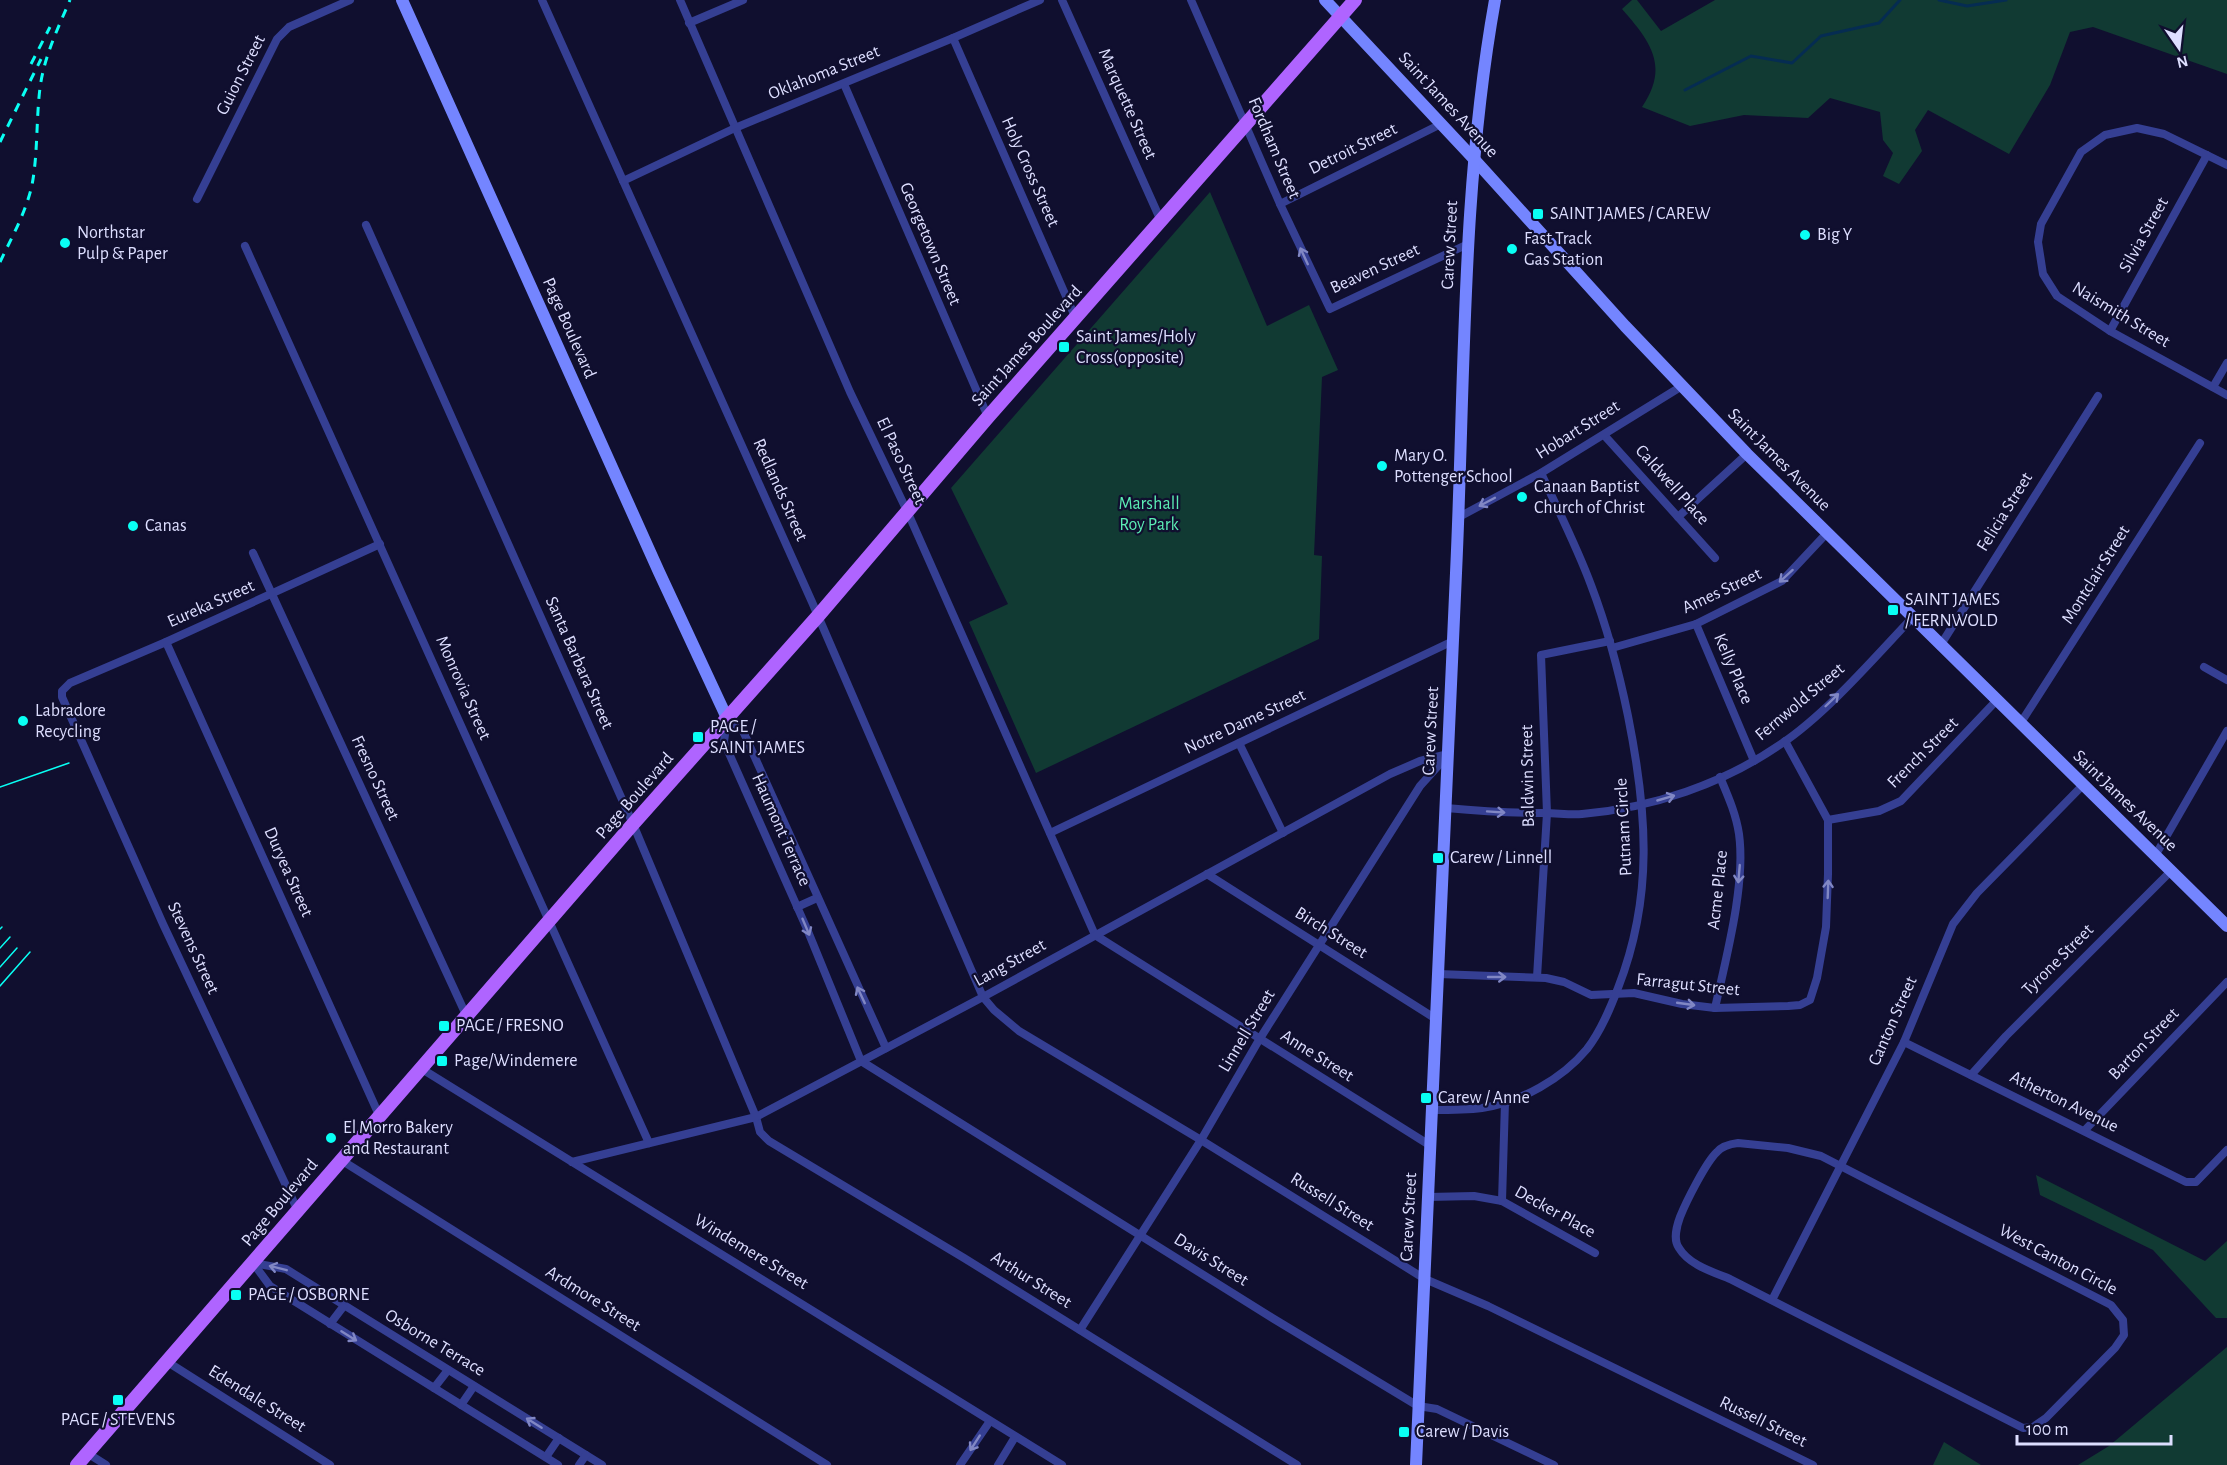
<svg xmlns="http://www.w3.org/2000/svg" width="2227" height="1465" font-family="'Alegreya Sans',sans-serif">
<rect width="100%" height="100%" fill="#100f2f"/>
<!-- green -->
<g fill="#113a33">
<path d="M1632 0H1637L1661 31 1715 0H2227V74L2093 27 2070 32 2050 85 2009 154 1928 110 1915 130 1922 151 1899 184 1883 176 1893 153 1883 140 1880 112 1830 98 1808 118 1744 115 1690 126 1642 107C1670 66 1650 41 1622 9Z"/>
<path d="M1210 192 1267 326 1309 305 1338 370 1322 377 1314 555 1322 556 1319 639 1036 773 969 622 1008 604 951 488Z"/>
<path d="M2036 1175 2205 1261 2227 1241V1318H2216L2153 1250 2040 1195Z"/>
<path d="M2227 1347V1465H2078L2109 1446Z"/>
<path d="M1944 1442 1981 1465H1933Z"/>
</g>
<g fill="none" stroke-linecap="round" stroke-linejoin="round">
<!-- stream -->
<g stroke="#052c52" stroke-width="3">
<path d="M1939 0 1967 6 2006 0"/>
<path d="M1685 90 1751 56 1792 63 1821 36 1879 23 1900 0"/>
</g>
<!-- street -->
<g stroke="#353f93" stroke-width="8">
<path d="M542 0 812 602 983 997 994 1010 1019 1031 1201 1140 1425 1279 1488 1306 1813 1465"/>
<path d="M680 0 850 392 908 513 1095 935 1431 1146"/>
<path d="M1062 0 1161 221"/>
<path d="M1191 0 1280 204 1330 309 1468 244"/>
<path d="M689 23 743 0"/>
<path d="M953 38 1076 319"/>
<path d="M844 84 988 417"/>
<path d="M2227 165 2164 134 2137 128 2105 135 2081 152 2041 224 2038 242 2043 274 2057 296 2110 331 2227 395"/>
<path d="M623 181 735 128 953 38 1040 0"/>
<path d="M197 199 277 39 289 27 350 0"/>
<path d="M1280 204 1441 124"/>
<path d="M366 225 633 824 756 1117 760 1132 769 1141 964 1258 1297 1465"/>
<path d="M245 246 649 1143"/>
<path d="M2110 331 2207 155"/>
<path d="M2213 387 2227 363"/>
<path d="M1604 435 1715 558"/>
<path d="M1459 517 1541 473 1682 386"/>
<path d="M1678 517 1747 454"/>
<path d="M253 553 467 1017"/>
<path d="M1696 624 1754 761"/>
<path d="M166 642 379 1115"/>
<path d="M1940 646 2098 396"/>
<path d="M1612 648 1696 624 1782 581 1826 534"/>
<path d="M2204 667 2227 680"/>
<path d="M727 718 724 742 807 929 861 1061 1274 1319 1418 1406 1437 1409 1554 1465"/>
<path d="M727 718 743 731 886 1048"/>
<path d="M2020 724 2200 443"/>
<path d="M1239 743 1283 833"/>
<path d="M1446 808C1479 811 1512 813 1545 813 1557 813 1570 815 1582 814 1652 808 1723 784 1781 744 1827 713 1873 659 1912 618"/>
<path d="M1828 820 1879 811 1901 801 1996 701"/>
<path d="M1050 833 1453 641"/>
<path d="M2155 856 2227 731"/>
<path d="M1207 874 1436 1019"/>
<path d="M797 907 817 898"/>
<path d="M1438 974 1546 978 1564 982 1591 995 1634 993 1682 1004 1715 1008 1788 1006 1800 1005 1810 1000 1817 978 1826 927 1828 874V820L1785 741"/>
<path d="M1537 977 1547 813 1541 655 1610 641"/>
<path d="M1715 1008C1726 958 1746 884 1739 834 1736 814 1728 796 1720 777"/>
<path d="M1904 1042 2186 1182H2196L2227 1150"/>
<path d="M422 1069 1062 1465"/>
<path d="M1971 1075 2006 1036 2171 871"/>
<path d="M1432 1110C1449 1110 1466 1110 1482 1108 1521 1102 1562 1079 1587 1049 1601 1031 1610 1009 1618 988 1654 896 1647 811 1628 716 1619 672 1607 627 1591 585 1577 547 1558 510 1541 473"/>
<path d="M2085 1130 2227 982"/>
<path d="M1738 1143 1788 1148 1821 1156 2111 1305 2123 1320 2124 1335 2115 1348 2046 1418 2033 1427 2023 1428 1730 1279C1713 1272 1689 1265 1679 1248 1673 1240 1677 1225 1680 1217 1686 1202 1706 1162 1717 1152 1722 1146 1730 1144 1738 1143Z"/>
<path d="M341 1160 827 1465"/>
<path d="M572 1162 756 1117 983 997 1390 774 1420 761 1448 754"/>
<path d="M1428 1197 1474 1196 1502 1201 1595 1253"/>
<path d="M1502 1201 1505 1102"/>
<path d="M298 1211 163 924 62 697V691L70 683 166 642 380 544"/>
<path d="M253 1263 286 1269 602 1465"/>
<path d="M253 1263 270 1286 558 1465"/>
<path d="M1772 1300 1904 1042 1953 924 1977 893 2083 785"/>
<path d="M330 1324 343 1307"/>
<path d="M1080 1330 1201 1140 1259 1040 1420 786 1448 755"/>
<path d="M166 1361 330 1465"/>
<path d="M434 1388 448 1370"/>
<path d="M461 1405 474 1386"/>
<path d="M87 1453 106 1465"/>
<path d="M546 1457 559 1438"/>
<path d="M579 1465 586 1455"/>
<path d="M960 1465 990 1421"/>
<path d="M998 1465 1015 1437"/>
</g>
<!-- secondary -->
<g stroke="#7485ff" stroke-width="12">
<path d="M402 0 659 572 727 718"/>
<path d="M1325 0 1473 158 1625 326 1747 454 2227 926"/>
<path d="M1416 1465C1428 1168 1443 871 1456 573 1465 382 1461 189 1495 0"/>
</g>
<!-- primary -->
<path stroke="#af64ff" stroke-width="14" d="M77 1465 633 824 818 616 988 417 1355 0"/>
<!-- tram -->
<g stroke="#09fff4" stroke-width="1.5">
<path d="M0 787 69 763"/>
<path d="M0 929 2 927"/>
<path d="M0 948 10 937"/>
<path d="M0 967 17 948"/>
<path d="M0 986 30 952"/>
</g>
<!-- rail -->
<g stroke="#09fff4" stroke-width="3" stroke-dasharray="9 8" stroke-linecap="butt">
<path d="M31 64 50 27"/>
<path d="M0 142 41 59"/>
<path d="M0 262C12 237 26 212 32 185 38 153 36 120 40 88 44 57 58 28 70 0"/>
</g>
</g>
<!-- one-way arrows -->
<defs><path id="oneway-shaft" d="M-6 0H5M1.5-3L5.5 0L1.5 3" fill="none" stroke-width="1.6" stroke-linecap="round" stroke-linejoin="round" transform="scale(1.5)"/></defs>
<g stroke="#8187c4">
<use href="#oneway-shaft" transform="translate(1304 256) rotate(-115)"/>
<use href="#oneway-shaft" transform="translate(1487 502) rotate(152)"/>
<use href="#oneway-shaft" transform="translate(1786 576) rotate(138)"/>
<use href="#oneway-shaft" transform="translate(1832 700) rotate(-44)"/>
<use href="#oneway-shaft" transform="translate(1666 798) rotate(-16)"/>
<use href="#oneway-shaft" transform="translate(1496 812) rotate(4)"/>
<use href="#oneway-shaft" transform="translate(1739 874) rotate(95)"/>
<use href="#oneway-shaft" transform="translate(1828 889) rotate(-88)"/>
<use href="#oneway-shaft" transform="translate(806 927) rotate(67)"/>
<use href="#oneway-shaft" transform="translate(1497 977)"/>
<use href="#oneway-shaft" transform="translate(861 995) rotate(-115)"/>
<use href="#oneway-shaft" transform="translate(1686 1004) rotate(8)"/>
<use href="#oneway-shaft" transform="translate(278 1268) rotate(-166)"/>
<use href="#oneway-shaft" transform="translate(349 1336) rotate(32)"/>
<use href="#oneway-shaft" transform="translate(534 1423) rotate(-148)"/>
<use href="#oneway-shaft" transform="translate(975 1443) rotate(123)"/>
</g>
<!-- markers -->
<g fill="#09fff4" stroke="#100f2f" stroke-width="2">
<rect x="1532" y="208" width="12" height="12" rx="3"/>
<circle cx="1805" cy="235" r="6"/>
<circle cx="65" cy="243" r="6"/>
<circle cx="1512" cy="249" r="6"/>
<rect x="1058" y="341" width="12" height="12" rx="3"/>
<circle cx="1382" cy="466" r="6"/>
<circle cx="1522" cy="497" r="6"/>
<circle cx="133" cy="526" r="6"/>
<rect x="1887" y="604" width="12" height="12" rx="3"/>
<circle cx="23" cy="721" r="6"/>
<rect x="692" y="731" width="12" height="12" rx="3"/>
<rect x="1432" y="852" width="12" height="12" rx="3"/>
<rect x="438" y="1020" width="12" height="12" rx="3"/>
<rect x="436" y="1055" width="12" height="12" rx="3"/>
<rect x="1420" y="1092" width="12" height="12" rx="3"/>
<circle cx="331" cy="1138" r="6"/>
<rect x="230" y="1289" width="12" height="12" rx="3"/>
<rect x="112" y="1394" width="12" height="12" rx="3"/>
<rect x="1398" y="1426" width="12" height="12" rx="3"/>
</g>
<g text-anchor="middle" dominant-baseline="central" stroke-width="4.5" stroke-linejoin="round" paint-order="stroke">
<!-- street labels -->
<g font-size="18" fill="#dddeff" stroke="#100f2f">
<text transform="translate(824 73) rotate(-22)">Oklahoma Street</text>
<text transform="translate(241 75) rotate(-63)">Guion Street</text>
<text transform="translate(1127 104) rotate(66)">Marquette Street</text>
<text transform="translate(1448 105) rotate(47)">Saint James Avenue</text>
<text transform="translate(1274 148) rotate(67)">Fordham Street</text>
<text transform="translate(1353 149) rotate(-26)">Detroit Street</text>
<text transform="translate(1030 172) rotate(66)">Holy Cross Street</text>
<text transform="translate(2144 235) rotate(-61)">Silvia Street</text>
<text transform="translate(930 244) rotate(67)">Georgetown Street</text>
<text transform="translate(1450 245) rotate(-87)">Carew Street</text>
<text transform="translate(1375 269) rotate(-25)">Beaven Street</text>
<text transform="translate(2121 315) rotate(31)">Naismith Street</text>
<text transform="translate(569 328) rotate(66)">Page Boulevard</text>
<text transform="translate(1027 346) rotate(-48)">Saint James Boulevard</text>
<text transform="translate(1578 430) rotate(-32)">Hobart Street</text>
<text transform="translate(1779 460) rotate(45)">Saint James Avenue</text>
<text transform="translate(901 461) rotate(65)">El Paso Street</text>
<text transform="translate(1672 485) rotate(48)">Caldwell Place</text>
<text transform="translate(780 490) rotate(66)">Redlands Street</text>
<text transform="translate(2005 512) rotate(-58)">Felicia Street</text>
<text transform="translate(2096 575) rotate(-58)">Montclair Street</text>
<text transform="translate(1722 591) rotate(-25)">Ames Street</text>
<text transform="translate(211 604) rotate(-24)">Eureka Street</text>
<text transform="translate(579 663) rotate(66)">Santa Barbara Street</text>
<text transform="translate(1733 669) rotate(67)">Kelly Place</text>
<text transform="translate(463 688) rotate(66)">Monrovia Street</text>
<text transform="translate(1800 702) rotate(-40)">Fernwold Street</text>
<text transform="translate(1245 722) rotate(-25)">Notre Dame Street</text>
<text transform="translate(1431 731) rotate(-87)">Carew Street</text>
<text transform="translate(1923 753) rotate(-45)">French Street</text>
<text transform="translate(1528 776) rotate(-91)">Baldwin Street</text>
<text transform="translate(375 778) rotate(65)">Fresno Street</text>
<text transform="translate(635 796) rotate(-49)">Page Boulevard</text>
<text transform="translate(2125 801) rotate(44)">Saint James Avenue</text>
<text transform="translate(1624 827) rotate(-93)">Putnam Circle</text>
<text transform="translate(781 830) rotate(66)">Haumont Terrace</text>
<text transform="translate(288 872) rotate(66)">Duryea Street</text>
<text transform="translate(1718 890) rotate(-84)">Acme Place</text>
<text transform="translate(1331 933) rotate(32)">Birch Street</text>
<text transform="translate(193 948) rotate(65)">Stevens Street</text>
<text transform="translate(2058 960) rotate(-45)">Tyrone Street</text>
<text transform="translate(1010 963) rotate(-29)">Lang Street</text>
<text transform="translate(1688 985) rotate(6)">Farragut Street</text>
<text transform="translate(1893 1021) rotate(-66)">Canton Street</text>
<text transform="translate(1247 1031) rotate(-59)">Linnell Street</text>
<text transform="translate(2144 1044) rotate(-46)">Barton Street</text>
<text transform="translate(1317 1056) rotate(32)">Anne Street</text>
<text transform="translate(2064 1102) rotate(26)">Atherton Avenue</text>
<text transform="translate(1332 1202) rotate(32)">Russell Street</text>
<text transform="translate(280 1203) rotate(-50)">Page Boulevard</text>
<text transform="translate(1555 1212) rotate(29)">Decker Place</text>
<text transform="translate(1409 1217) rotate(-87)">Carew Street</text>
<text transform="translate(751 1252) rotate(31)">Windemere Street</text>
<text transform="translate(1211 1260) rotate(32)">Davis Street</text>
<text transform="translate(2058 1260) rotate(28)">West Canton Circle</text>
<text transform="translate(1031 1280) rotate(32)">Arthur Street</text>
<text transform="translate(593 1299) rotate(32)">Ardmore Street</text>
<text transform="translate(435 1343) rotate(31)">Osborne Terrace</text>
<text transform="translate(257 1399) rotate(32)">Edendale Street</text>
<text transform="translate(1763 1422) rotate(26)">Russell Street</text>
</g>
<!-- poi labels -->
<g font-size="18" fill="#dddeff" stroke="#100f2f" text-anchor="start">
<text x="1550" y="214">SAINT JAMES / CAREW</text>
<text x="77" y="233">Northstar<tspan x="77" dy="21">Pulp &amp; Paper</tspan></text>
<text x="1817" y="235">Big Y</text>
<text x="1524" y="239">Fast Track<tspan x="1524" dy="21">Gas Station</tspan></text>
<text x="1076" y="337">Saint James/Holy<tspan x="1076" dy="21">Cross(opposite)</tspan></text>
<text x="1394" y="456">Mary O.<tspan x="1394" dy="21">Pottenger School</tspan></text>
<text x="1534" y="487">Canaan Baptist<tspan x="1534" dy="21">Church of Christ</tspan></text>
<text x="145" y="526">Canas</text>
<text x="1905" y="600">SAINT JAMES<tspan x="1905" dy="21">/ FERNWOLD</tspan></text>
<text x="35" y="711">Labradore<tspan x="35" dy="21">Recycling</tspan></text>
<text x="710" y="727">PAGE /<tspan x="710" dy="21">SAINT JAMES</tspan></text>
<text x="1450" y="858">Carew / Linnell</text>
<text x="456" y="1026">PAGE / FRESNO</text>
<text x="454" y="1061">Page/Windemere</text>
<text x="1438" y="1098">Carew / Anne</text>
<text x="343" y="1128">El Morro Bakery<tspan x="343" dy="21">and Restaurant</tspan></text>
<text x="248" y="1295">PAGE / OSBORNE</text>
<text x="118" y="1420" text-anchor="middle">PAGE / STEVENS</text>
<text x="1416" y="1432">Carew / Davis</text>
</g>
<!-- park labels -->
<g font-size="18" fill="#5bedb4" stroke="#100f2f">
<text x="1149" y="504">Marshall<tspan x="1149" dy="21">Roy Park</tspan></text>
</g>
</g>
<!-- north arrow -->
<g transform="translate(2179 48) rotate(166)" stroke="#100f2f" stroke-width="4.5" paint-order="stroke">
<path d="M0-4.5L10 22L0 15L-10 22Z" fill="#dddeff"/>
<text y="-9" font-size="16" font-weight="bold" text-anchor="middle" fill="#dddeff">N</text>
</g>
<!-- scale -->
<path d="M2017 1435v9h154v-9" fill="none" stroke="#dddeff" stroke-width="3"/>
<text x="2026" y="1435" font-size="18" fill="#dddeff" stroke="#100f2f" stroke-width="4.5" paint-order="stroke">100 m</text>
</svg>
